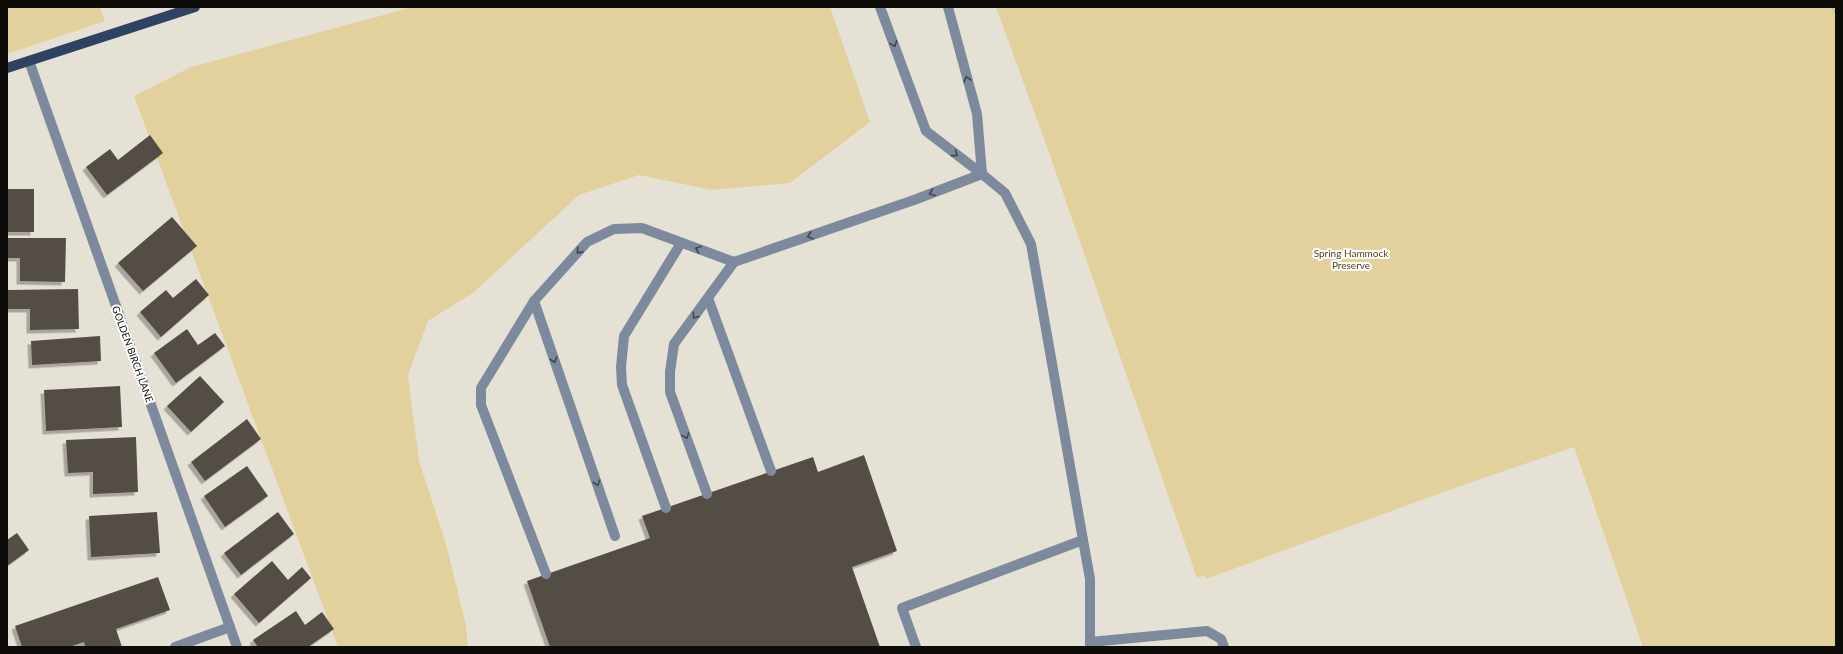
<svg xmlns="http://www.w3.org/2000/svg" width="1843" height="654" font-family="Lato,sans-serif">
<defs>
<filter id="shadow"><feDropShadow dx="-3.5" dy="3.5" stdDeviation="0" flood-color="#0004"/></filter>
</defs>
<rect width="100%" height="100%" fill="#e6e1d5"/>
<!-- green -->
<g fill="#e3d19d">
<path d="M7 7H100L105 21 7 54Z"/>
<path d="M413 7H830L870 122 790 183 712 190 639 175 579 195 474 292 428 321 408 375 419 461 446 544 466 625 468 647H338L134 96 191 67Z"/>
<path d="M996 7H1836V647H1643L1574 447 1449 490 1206 579 1204 575 1197 578 1047 147Z"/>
</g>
<!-- building -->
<g fill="#524e44" filter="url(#shadow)">
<path d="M150 135 163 153 107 195 86 167 110 149 118 160Z"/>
<rect x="7" y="189" width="27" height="43"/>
<path d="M172 217 197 246 143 291 118 263Z"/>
<path d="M7 238H66L65 282 20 281V258H7Z"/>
<path d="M196 279 209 295 161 337 140 312 166 290 173 298Z"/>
<path d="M78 289 79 329 30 330V309H7V290Z"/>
<path d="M187 329 198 345 215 333 225 346 176 383 154 353Z"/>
<path d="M100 336 101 361 32 365 31 341Z"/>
<path d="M200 376 224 402 191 432 167 406Z"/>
<path d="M120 386 122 427 46 431 44 390Z"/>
<path d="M247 419 261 439 205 481 191 462Z"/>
<path d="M136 437 138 492 93 494V472L68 473 66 440Z"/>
<path d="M864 455 897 551 852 567 880 647H550L527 581 650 538 642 516 813 457 818 472Z"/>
<path d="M247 466 268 496 225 527 204 496Z"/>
<path d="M157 512 160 553 91 557 89 516Z"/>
<path d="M278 512 294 534 241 575 224 553Z"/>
<path d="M17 533 29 550 7 566V540Z"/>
<path d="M272 561 288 580 302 567 311 578 259 623 234 594Z"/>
<path d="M158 577 170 610 116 629 122 647H85L84 642 69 647H22L15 626Z"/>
<path d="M296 611 305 625 322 612 334 629 308 647H258L253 640Z"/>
</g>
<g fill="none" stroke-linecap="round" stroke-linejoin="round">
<!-- path -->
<path stroke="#747169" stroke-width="2.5" stroke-dasharray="1 3" stroke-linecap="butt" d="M1833 7 1836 12"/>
<!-- lane -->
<g stroke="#7d8a9e" stroke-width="10">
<path d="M880 7 926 131 982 174 977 114 948 7"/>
<path d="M708 298 771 471"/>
<path d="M534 301 481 388V405L546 574"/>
<path d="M707 494 670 392V372L674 344 734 262 914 200 982 174 1005 193 1031 244 1083 540 902 608 916 647"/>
<path d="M666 508 622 385 621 367 624 336 681 243"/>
<path d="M615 536 534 301 587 242 614 229 642 228 734 262"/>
<path d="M1083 540 1090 579V647"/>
<path d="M1090 642 1207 631 1221 639 1224 647"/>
</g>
<!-- street -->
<g stroke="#7d8a9e" stroke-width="10">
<path d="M29 61 237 647"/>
<path d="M175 647 230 627"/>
</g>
<!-- primary -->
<path stroke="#2e4264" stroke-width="10" d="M7 68 195 7"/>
</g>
<!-- one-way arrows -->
<defs><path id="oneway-chevron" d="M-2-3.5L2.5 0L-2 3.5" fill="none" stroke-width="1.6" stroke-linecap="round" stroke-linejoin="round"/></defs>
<g stroke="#3f454c">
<use href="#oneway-chevron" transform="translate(894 44) rotate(70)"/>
<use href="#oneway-chevron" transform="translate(967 79) rotate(-105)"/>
<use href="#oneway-chevron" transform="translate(955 154) rotate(37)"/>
<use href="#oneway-chevron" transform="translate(932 193) rotate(159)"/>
<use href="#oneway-chevron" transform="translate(810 236) rotate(161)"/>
<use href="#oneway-chevron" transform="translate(698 249) rotate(-160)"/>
<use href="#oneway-chevron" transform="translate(579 251) rotate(132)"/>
<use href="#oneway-chevron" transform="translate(695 316) rotate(126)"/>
<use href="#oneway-chevron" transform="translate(554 360) rotate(71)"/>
<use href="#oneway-chevron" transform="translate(686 436) rotate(70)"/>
<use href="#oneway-chevron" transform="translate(597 483) rotate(71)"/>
</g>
<g text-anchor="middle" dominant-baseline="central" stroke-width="4" stroke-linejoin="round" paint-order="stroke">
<!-- park labels -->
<g font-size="10" fill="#504318" stroke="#fff">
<text x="1351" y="253">Spring Hammock<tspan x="1351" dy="12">Preserve</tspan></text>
</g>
<!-- street labels -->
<g font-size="10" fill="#0d0c08" stroke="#fff">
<text transform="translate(133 354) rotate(70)">GOLDEN BIRCH LANE</text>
</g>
</g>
<!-- border -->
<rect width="1843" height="654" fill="none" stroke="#0d0c08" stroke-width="16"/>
</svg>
